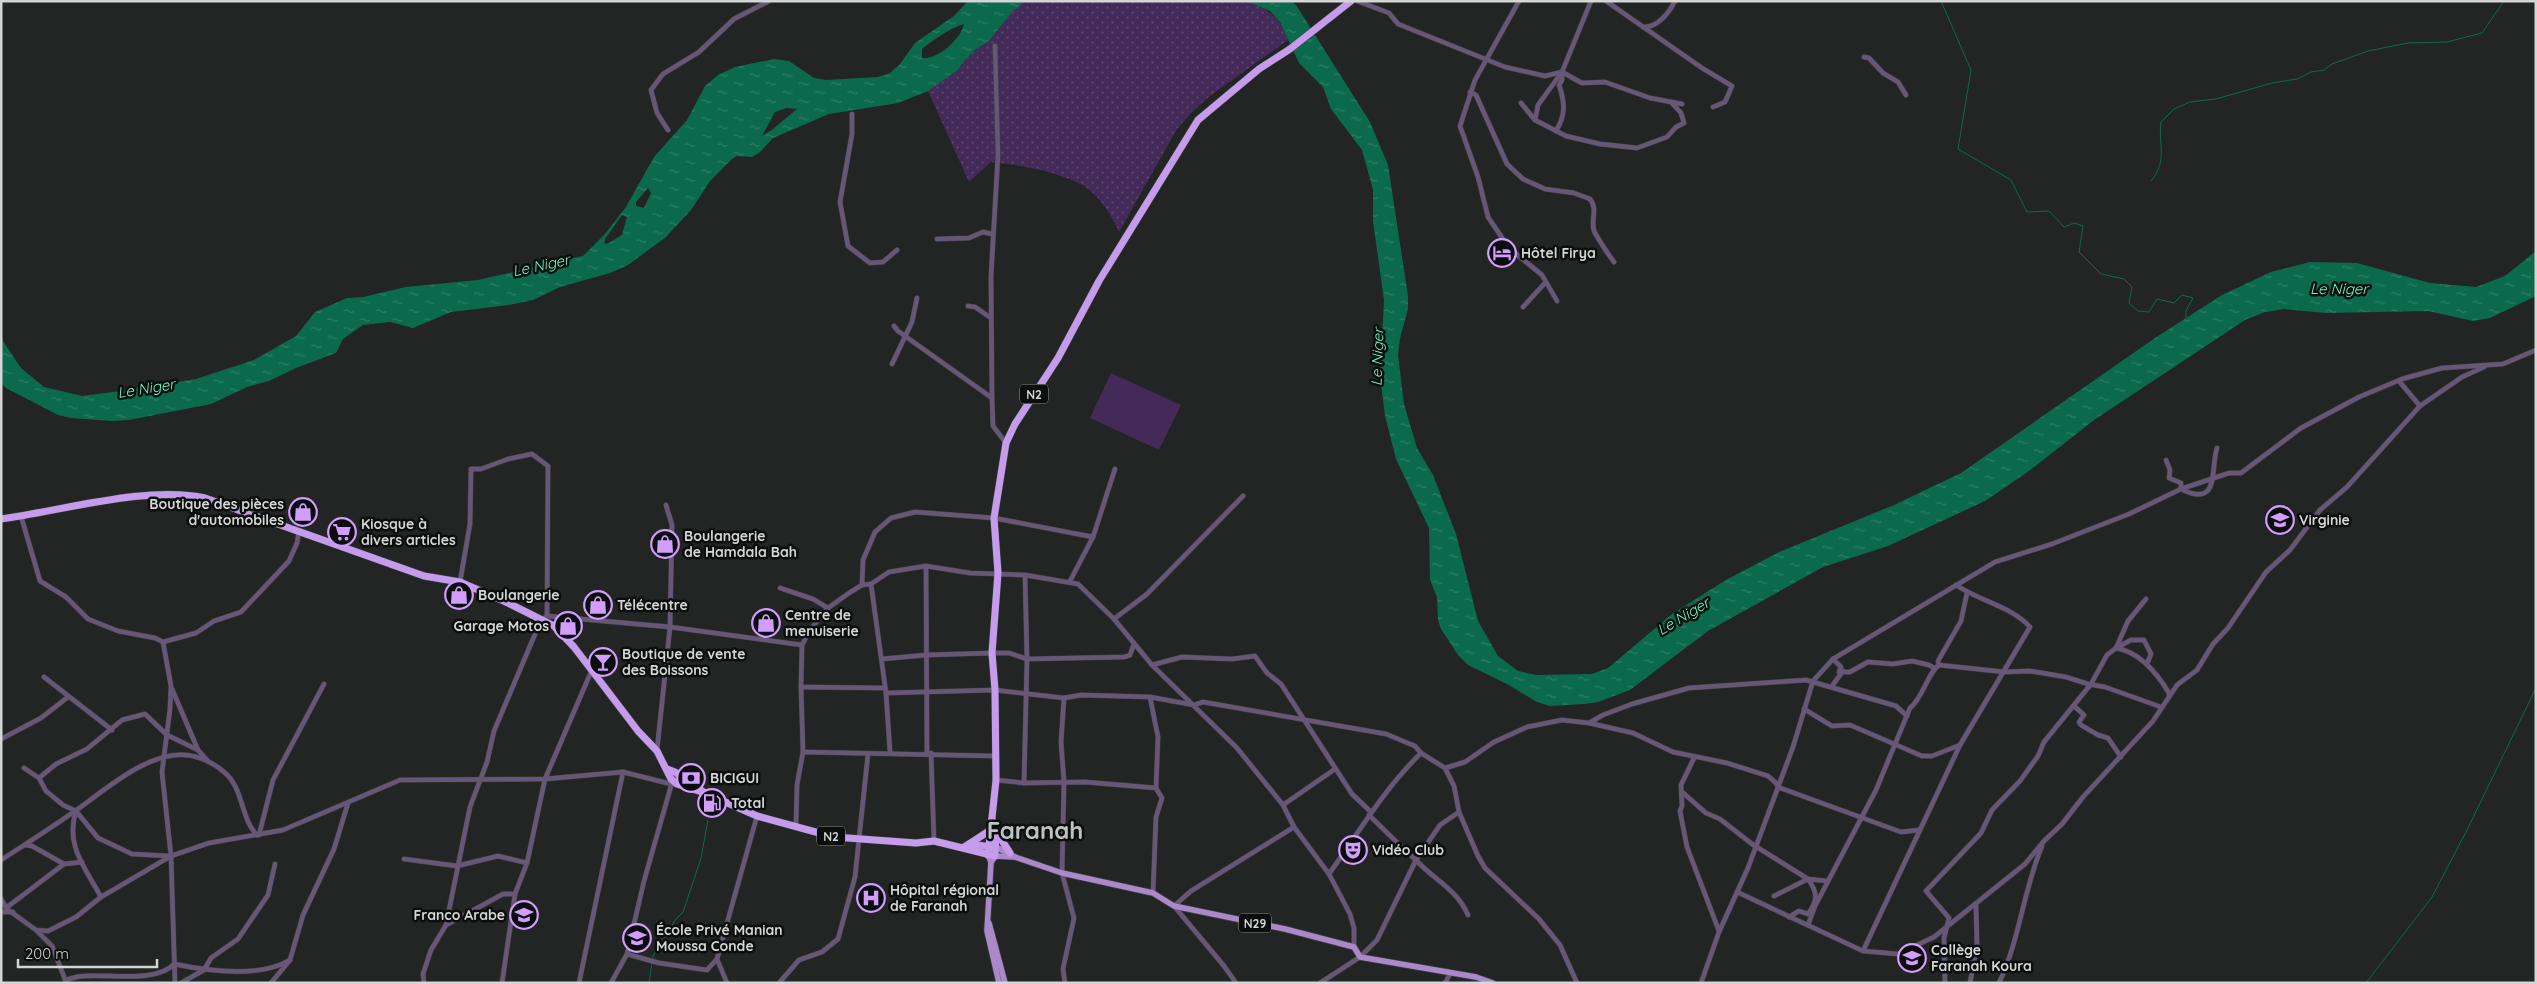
<svg xmlns="http://www.w3.org/2000/svg" width="2537" height="984" font-family="Quicksand,sans-serif">
<defs>
<pattern id="grass-dots" width="8" height="8" patternUnits="userSpaceOnUse" patternTransform="scale(1.25)"><rect width="8" height="8" fill="#432a59"/><path d="M2 2h.1M6 6h.1" fill="none" stroke="#5d4870" stroke-width="1.8" stroke-linecap="round"/></pattern>
<pattern id="water-ripples" width="26" height="14" patternUnits="userSpaceOnUse" patternTransform="scale(1.25)"><rect width="26" height="14" fill="#0b6a4c"/><path d="M2 4q2-2 4 0t4 0M15 11q2-2 4 0t4 0" fill="none" stroke="#2e7f65"/></pattern>
</defs>
<rect width="100%" height="100%" fill="#222523"/>
<!-- grass -->
<path fill="url(#grass-dots)" d="M1025 1H1246C1269 9 1280 17 1288 40L1210 96 1191 113 1177 129 1119 232C1112 216 1100 196 1084 186 1058 171 1021 165 991 162L969 182 928 91 958 70 963 62 976 49 988 42 1012 12Z"/>
<!-- garden -->
<path fill="#432a59" d="M1111 373 1181 405 1159 450 1090 418Z"/>
<!-- water -->
<g fill="url(#water-ripples)" fill-rule="evenodd">
<path d="M968 1H1025L1012 12 988 42 976 49 963 62 958 70 928 91 898 103 829 114 773 138 759 153 752 157 737 156 732 159 710 181 691 210 666 237 628 265 610 273 560 287 533 300 509 305 451 312 413 328 390 322 363 325 343 339 336 353 296 368 269 381 247 387 211 404 129 420 112 421 71 418 58 415 6 388 1 383V338L21 368 44 387 82 396 128 390 196 379 254 360 296 336 315 312 347 298 363 297 406 287 478 280 583 256 605 234 626 207 654 157 687 120 705 86 718 75 735 67 774 59 789 61 814 78 826 80 878 77 890 73 900 64 915 43 954 16ZM964 24C961 39 938 60 922 58V49C935 39 948 29 964 24ZM786 108 797 109 773 129 762 136 775 112ZM648 188 651 193 644 208 636 206V202ZM622 215 627 217 622 235 607 244 604 243 605 239Z"/>
<path d="M1246 1H1291L1296 5 1370 122 1388 165 1408 296V309L1400 338 1398 355 1404 404 1417 448 1433 475 1456 534 1478 621 1498 656 1518 671 1536 675 1592 674 1608 668 1672 614 1726 580 1777 553 1894 505 1961 473 2155 338 2222 295 2271 272 2310 262 2357 263 2430 283 2476 287 2505 276 2536 251V296L2490 318 2473 321 2428 311 2326 313 2284 309 2265 312 2245 320 2094 420 2029 471 1985 501 1888 546 1823 567 1708 631 1630 690 1598 702 1584 704 1550 706 1537 702 1507 684 1468 665 1458 655 1441 629 1438 620 1437 597 1430 580 1429 528 1396 459 1385 416 1380 376 1384 300 1373 221V190L1362 150 1331 109 1323 87 1299 63 1280 22 1270 11Z"/>
</g>
<g fill="none" stroke-linecap="round" stroke-linejoin="round">
<!-- stream -->
<g stroke="#0b6a4c" stroke-width="1">
<path d="M1941 1 1971 70 1958 149 2011 180 2027 212 2049 211 2064 227 2074 223 2083 226 2079 252 2101 274 2124 279 2132 287 2129 303 2138 311 2149 312 2157 299 2174 303 2182 295 2193 298 2186 311V318"/>
<path d="M2151 181C2168 161 2158 145 2161 122L2174 109 2190 102 2216 99 2272 83 2297 79 2311 72 2324 70 2332 64 2368 51 2408 43 2447 42 2482 33 2504 1"/>
<path d="M649 983 653 956 676 919 683 912 701 858 708 820"/>
<path d="M2366 983 2432 897 2467 830 2536 688"/>
</g>
<defs>
<g id="minor">
<path d="M1357 1 1389 13 1398 24 1505 67 1545 76 1562 72 1582 83 1605 82 1650 98 1682 104"/>
<path d="M1519 1 1475 80 1460 126 1478 177 1488 217 1509 248 1542 275 1557 301"/>
<path d="M1606 1 1702 68 1732 86 1725 102 1713 107"/>
<path d="M1643 27C1657 28 1669 13 1675 1"/>
<path d="M995 46 998 155 991 276 992 398 993 426 1006 443"/>
<path d="M1864 57 1869 58 1883 73 1898 82 1906 95"/>
<path d="M1470 92 1476 95 1507 164 1523 179 1545 189 1574 193 1590 199C1599 210 1589 223 1595 233 1601 243 1607 253 1614 262"/>
<path d="M1521 103 1535 120 1566 136 1600 144 1637 148 1667 137 1676 127 1684 123 1681 113 1671 102"/>
<path d="M852 114V134L840 202 848 246 870 263 883 262 897 250"/>
<path d="M1535 120 1538 105 1562 72 1591 1"/>
<path d="M668 130 657 113 651 90 663 74 699 52 734 19 769 1"/>
<path d="M1556 131C1566 115 1565 102 1559 85L1562 80V72"/>
<path d="M937 239 969 238 983 232 992 234"/>
<path d="M968 306 975 307 991 318"/>
<path d="M1523 307 1545 283"/>
<path d="M894 326 898 331 992 398"/>
<path d="M892 364 912 322 917 298"/>
<path d="M2399 381 2420 406 2462 377 2484 367"/>
<path d="M2166 460 2170 470 2169 478 2181 483V489C2221 509 2210 468 2217 448"/>
<path d="M21 516 40 581 66 597 88 619 118 631 155 638 163 642 171 686 170 709 162 772 171 856 175 983"/>
<path d="M926 566 927 752"/>
<path d="M1070 581 1093 537 1115 469"/>
<path d="M871 584 886 693 890 752"/>
<path d="M862 585 863 560 875 532 891 518 915 512 994 518 1093 537"/>
<path d="M780 588 813 599 828 608"/>
<path d="M2146 599 2128 621 2116 648 2131 640H2144L2151 654 2147 664"/>
<path d="M547 616 670 627 802 645 810 630 828 608 849 593 862 585 871 584 889 572 926 566 970 573 1025 575 1078 584 1114 619 1152 665 1237 748 1283 805 1294 827 1329 874 1350 914 1354 928V947"/>
<path d="M1114 619 1147 594 1243 496"/>
<path d="M163 642 196 633 214 621 241 612 289 561 297 543 299 531"/>
<path d="M882 659 926 655 992 653H1009L1027 659 1124 657 1130 655 1134 644"/>
<path d="M1833 659 1841 667 1839 672H1850L1868 662 1893 664 1912 661 1929 665 1934 668"/>
<path d="M1152 665 1182 657 1232 659 1255 656 1267 673 1281 684 1352 794 1371 812"/>
<path d="M1939 665 2005 672 2030 671 2066 677 2088 684 2105 687 2161 707"/>
<path d="M44 677 112 730"/>
<path d="M1832 686 1843 671"/>
<path d="M801 687 885 688"/>
<path d="M172 689 198 750"/>
<path d="M886 693 995 690 1064 698 1081 695 1150 697 1194 705 1203 702 1386 734 1415 746 1421 753 1445 768 1454 786 1459 812 1478 856 1485 868 1539 919 1560 945 1577 983"/>
<path d="M1150 697 1158 737 1156 788"/>
<path d="M1064 698 1061 742 1064 782 1062 873 1074 918 1063 969 1065 983"/>
<path d="M2074 706 2084 715 2079 722 2081 725 2098 735 2108 738 2121 757"/>
<path d="M1804 709 1832 726 1850 725 1922 756H1932L1960 745"/>
<path d="M1589 723 1633 733 1673 752 1727 763 1768 776 1776 783 1778 787 1901 832 1919 830"/>
<path d="M1 739 41 718 68 697"/>
<path d="M657 750 670 627 672 525 666 505"/>
<path d="M803 752 995 756"/>
<path d="M931 753 934 841"/>
<path d="M1694 758 1681 785 1682 806 1680 811 1687 847 1719 931"/>
<path d="M24 768 39 778 46 791 63 805 76 811 98 838 132 854 169 856"/>
<path d="M1445 768 1465 762 1494 742 1527 727 1562 720 1589 723 1603 715 1632 704 1689 688 1806 680 1896 706 1907 716"/>
<path d="M39 778 56 764 87 749 122 720 145 714 167 735 198 750 207 760"/>
<path d="M996 780 1024 783 1085 782 1156 788 1162 798 1156 817 1153 893"/>
<path d="M1024 783 1027 659 1025 575"/>
<path d="M1682 792 1706 813 1720 819 1752 844 1808 879 1827 881"/>
<path d="M1283 805 1335 769"/>
<path d="M76 811C65 846 85 867 101 897"/>
<path d="M1369 815C1387 833 1405 850 1423 867 1440 883 1458 892 1468 915"/>
<path d="M796 826 797 785 803 752 801 687 802 645"/>
<path d="M259 835 273 780 324 684"/>
<path d="M25 845 32 846 64 864"/>
<path d="M404 859 457 866 498 856 527 863"/>
<path d="M1 860C26 844 51 828 75 811 104 791 148 751 186 755 199 756 214 763 224 772 244 788 240 818 257 835"/>
<path d="M1329 874C1359 832 1384 789 1421 753"/>
<path d="M1737 892 1863 951 1898 954 1934 937 2025 864 2044 841 2062 824 2083 797 2153 721 2177 685 2197 670 2213 644 2228 628 2266 572 2290 550 2320 510 2347 487 2420 406"/>
<path d="M1774 896 1808 879C1818 893 1818 900 1808 914L1799 911 1789 917"/>
<path d="M1 899 7 909 36 930 48 931 76 917 101 897 171 856 209 843 283 830 400 780 545 779 623 772 671 784"/>
<path d="M6 908 64 864 82 862"/>
<path d="M1 912H13"/>
<path d="M446 925 503 894H515"/>
<path d="M1808 925 1815 906 1876 790 1910 708C1923 698 1928 672 1939 665L1938 661 1961 621 1967 593"/>
<path d="M37 931 52 946 66 982"/>
<path d="M1863 951 1960 745 2030 627C2011 606 1979 601 1956 585"/>
<path d="M627 954 659 963 707 970 717 959 757 816"/>
<path d="M717 959 727 983"/>
<path d="M66 980C72 978 79 976 85 976 109 974 157 983 174 964 208 971 260 978 290 960"/>
<path d="M181 983 204 970 211 958 238 939 268 895 275 864"/>
<path d="M271 983 290 960 303 915 334 849 348 803"/>
<path d="M424 983 423 974 431 950 446 925 470 807 487 762 494 731 541 620 547 616 548 466 532 454 508 459 481 469H471L470 524 460 582"/>
<path d="M502 983 515 894 527 863 545 779 591 672"/>
<path d="M579 983 623 772"/>
<path d="M611 983 627 954 644 881 675 772"/>
<path d="M779 983 799 960 822 952 838 939 855 877 868 754"/>
<path d="M1236 983 1224 966 1174 906 1191 891 1294 827"/>
<path d="M1320 983 1360 957 1377 940 1416 860 1440 825 1459 812"/>
<path d="M1445 983 1450 974"/>
<path d="M1701 983 1719 932 1748 868 1793 747 1813 681 1833 659 1995 562 2052 544 2129 514 2181 489 2229 473H2241L2301 428 2359 397 2402 379 2442 368 2503 364 2536 350"/>
<path d="M1945 983 1944 938 1949 918 1926 891 1981 833 1992 810 2020 781 2038 756 2044 742 2091 684 2107 655 2116 648C2139 652 2157 673 2169 693V695"/>
<path d="M1970 983 1977 944 1976 905"/>
<path d="M1999 983C2020 939 2023 891 2042 846"/>
</g>
<g id="major">
<path d="M996 847 1015 857 1062 873 1153 893 1174 906 1285 929 1354 947 1360 957 1476 977 1493 983"/>
<path d="M988 855 991 862 987 931 999 983"/>
<path d="M992 861 995 856 1015 857"/>
<path d="M989 923 1005 983"/>
</g>
<g id="highway">
<path d="M1 519C61 511 148 485 205 498L424 576 460 582 506 602 554 626 574 647 638 731 657 751 671 779 677 784 705 793 757 816 834 837 916 843 934 841 995 856 996 832 992 819"/>
<path d="M667 769 675 772 705 793"/>
<path d="M997 833 1010 853"/>
<path d="M969 844 989 831"/>
<path d="M964 847 969 844 992 847"/>
<path d="M988 855 996 780 995 690 992 653 998 573 994 518 1006 443 1015 424 1058 358 1099 281 1198 120 1259 69 1290 49 1351 1"/>
</g>
</defs>
<!-- minor casing -->
<use href="#minor" stroke="#3e413f" stroke-width="5.5"/>
<!-- major casing -->
<use href="#major" stroke="#3e413f" stroke-width="7"/>
<!-- highway casing -->
<use href="#highway" stroke="#3e413f" stroke-width="8"/>
<!-- minor -->
<use href="#minor" stroke="#675777" stroke-width="4.5"/>
<!-- major -->
<use href="#major" stroke="#aa88ca" stroke-width="5.5"/>
<!-- highway -->
<use href="#highway" stroke="#c59beb" stroke-width="7"/>
</g>
<!-- icons -->
<defs>
<symbol id="hotel-ring" viewBox="-11 -11 22 22"><circle r="9.5" fill="#0c0e0d" stroke="#d19dfe" stroke-width="1.5"/><path d="M-6-4.5h1.5V1H6V5H4.5V3h-9V5H-6ZM-4 0a1.8 1.8 0 1 1 3.6 0ZM.5 0V-2.5h3Q6-2.5 6 0Z" fill="#d19dfe"/></symbol>
<symbol id="shop-ring" viewBox="-11 -11 22 22"><circle r="9.5" fill="#0c0e0d" stroke="#d19dfe" stroke-width="1.5"/><path d="M-5-2.5h2.3a2.7 3.5 0 0 1 5.4 0H5L5.5 6h-11ZM-1.5-2.5h3a1.5 2.3 0 0 0-3 0Z" fill="#d19dfe"/></symbol>
<symbol id="school-ring" viewBox="-11 -11 22 22"><circle r="9.5" fill="#0c0e0d" stroke="#d19dfe" stroke-width="1.5"/><path d="M0-5L7-2L0 1L-7-2ZM-4 1L0 2.5L4 1V4Q0 6-4 4Z" fill="#d19dfe"/></symbol>
<symbol id="supermarket-ring" viewBox="-11 -11 22 22"><circle r="9.5" fill="#0c0e0d" stroke="#d19dfe" stroke-width="1.5"/><path d="M-6-5.5h2.5l.6 2H6L4.5 2H-2.5L-4.4-4H-6ZM-1.5 3.2a1.3 1.3 0 1 0 .1 0ZM3 3.2a1.3 1.3 0 1 0 .1 0Z" fill="#d19dfe"/></symbol>
<symbol id="bar-ring" viewBox="-11 -11 22 22"><circle r="9.5" fill="#0c0e0d" stroke="#d19dfe" stroke-width="1.5"/><path d="M-6-5H6L.8 .8V4.5H3.5V6h-7V4.5H-.8V.8Z" fill="#d19dfe"/></symbol>
<symbol id="bank-ring" viewBox="-11 -11 22 22"><circle r="9.5" fill="#0c0e0d" stroke="#d19dfe" stroke-width="1.5"/><path d="M-6-4H6V4H-6ZM0-2.3a2.3 2.3 0 1 0 0 4.6a2.3 2.3 0 1 0 0-4.6Z" fill="#d19dfe"/></symbol>
<symbol id="fuel-ring" viewBox="-11 -11 22 22"><circle r="9.5" fill="#0c0e0d" stroke="#d19dfe" stroke-width="1.5"/><path d="M-5.5-6h7V0h2V4h1.3V-2.5L3-4.5l.8-.8L6-3V5H2.5V1h-1V6h-7ZM-4.2-4.7v3.2H.2V-4.7Z" fill="#d19dfe"/></symbol>
<symbol id="theatre-ring" viewBox="-11 -11 22 22"><circle r="9.5" fill="#0c0e0d" stroke="#d19dfe" stroke-width="1.5"/><path d="M-5-5.5Q0-4 5-5.5V0Q5 5 0 6Q-5 5-5 0ZM-3.3-2.5H-1v1.5H-3.3ZM1-2.5H3.3v1.5H1ZM-2.8 1Q0 5.5 2.8 1Z" fill="#d19dfe"/></symbol>
<symbol id="hospital-ring" viewBox="-11 -11 22 22"><circle r="9.5" fill="#0c0e0d" stroke="#d19dfe" stroke-width="1.5"/><path d="M-5-5h3v3.5h4V-5h3V5h-3V1.5h-4V5h-3Z" fill="#d19dfe"/></symbol>
<symbol id="university-ring" viewBox="-11 -11 22 22"><circle r="9.5" fill="#0c0e0d" stroke="#d19dfe" stroke-width="1.5"/><path d="M0-5L7-2L0 1L-7-2ZM-4 1L0 2.5L4 1V4Q0 6-4 4Z" fill="#d19dfe"/></symbol>
</defs>
<g fill-rule="evenodd">
<use href="#hotel-ring" x="1486" y="237" width="32" height="32"/>
<use href="#shop-ring" x="287" y="496" width="32" height="32"/>
<use href="#school-ring" x="2264" y="504" width="32" height="32"/>
<use href="#supermarket-ring" x="326" y="516" width="32" height="32"/>
<use href="#shop-ring" x="649" y="528" width="32" height="32"/>
<use href="#shop-ring" x="443" y="579" width="32" height="32"/>
<use href="#shop-ring" x="582" y="589" width="32" height="32"/>
<use href="#shop-ring" x="750" y="607" width="32" height="32"/>
<use href="#shop-ring" x="552" y="610" width="32" height="32"/>
<use href="#bar-ring" x="587" y="646" width="32" height="32"/>
<use href="#bank-ring" x="675" y="762" width="32" height="32"/>
<use href="#fuel-ring" x="696" y="787" width="32" height="32"/>
<use href="#theatre-ring" x="1337" y="834" width="32" height="32"/>
<use href="#hospital-ring" x="855" y="882" width="32" height="32"/>
<use href="#school-ring" x="508" y="899" width="32" height="32"/>
<use href="#school-ring" x="621" y="922" width="32" height="32"/>
<use href="#university-ring" x="1896" y="942" width="32" height="32"/>
</g>
<g text-anchor="middle" dominant-baseline="central" stroke-width="5" stroke-linejoin="round" paint-order="stroke">
<!-- shield labels -->
<g fill="#0c0e0d" stroke="#989a99" stroke-width="1">
<rect x="1020" y="384.5" width="28" height="19" rx="4"/>
<rect x="817" y="826.5" width="28" height="19" rx="4"/>
<rect x="1239" y="913.5" width="32" height="19" rx="4"/>
</g>
<g font-size="12" font-weight="bold" fill="#d4d6d5">
<text x="1034" y="394">N2</text>
<text x="831" y="836">N2</text>
<text x="1255" y="923">N29</text>
</g>
<!-- poi labels -->
<g font-size="14" font-weight="bold" fill="#d4d6d5" stroke="#0c0e0d" text-anchor="start">
<text x="1521" y="253">Hôtel Firya</text>
<text x="284" y="504" text-anchor="end">Boutique des pièces<tspan x="284" dy="16">d'automobiles</tspan></text>
<text x="2299" y="520">Virginie</text>
<text x="361" y="524">Kiosque à<tspan x="361" dy="16">divers articles</tspan></text>
<text x="684" y="536">Boulangerie<tspan x="684" dy="16">de Hamdala Bah</tspan></text>
<text x="478" y="595">Boulangerie</text>
<text x="617" y="605">Télécentre</text>
<text x="785" y="615">Centre de<tspan x="785" dy="16">menuiserie</tspan></text>
<text x="549" y="626" text-anchor="end">Garage Motos</text>
<text x="622" y="654">Boutique de vente<tspan x="622" dy="16">des Boissons</tspan></text>
<text x="710" y="778">BICIGUI</text>
<text x="731" y="803">Total</text>
<text x="1372" y="850">Vidéo Club</text>
<text x="890" y="890">Hôpital régional<tspan x="890" dy="16">de Faranah</tspan></text>
<text x="505" y="915" text-anchor="end">Franco Arabe</text>
<text x="656" y="930">École Privé Manian<tspan x="656" dy="16">Moussa Conde</tspan></text>
<text x="1931" y="950">Collège<tspan x="1931" dy="16">Faranah Koura</tspan></text>
</g>
<!-- water labels -->
<g font-size="15" font-style="italic" fill="#6afbc2" stroke="#0c0e0d">
<text transform="translate(541 265) rotate(-12)">Le Niger</text>
<text x="2339" y="288">Le Niger</text>
<text transform="translate(1377 357) rotate(-88)">Le Niger</text>
<text transform="translate(146 388) rotate(-9)">Le Niger</text>
<text transform="translate(1683 616) rotate(-31)">Le Niger</text>
</g>
<!-- town labels -->
<g font-size="24" font-weight="bold" fill="#bec2c0" stroke="#0c0e0d">
<text x="1035" y="830">Faranah</text>
</g>
</g>
<!-- border -->
<rect width="2537" height="984" fill="none" stroke="#d4d6d5" stroke-width="5"/>
<!-- scale -->
<path d="M18 959v8h139v-8" fill="none" stroke="#d4d6d5" stroke-width="2.5"/>
<text x="25" y="959" font-size="15" fill="#d4d6d5" stroke="#0c0e0d" stroke-width="4" paint-order="stroke">200 m</text>
</svg>
